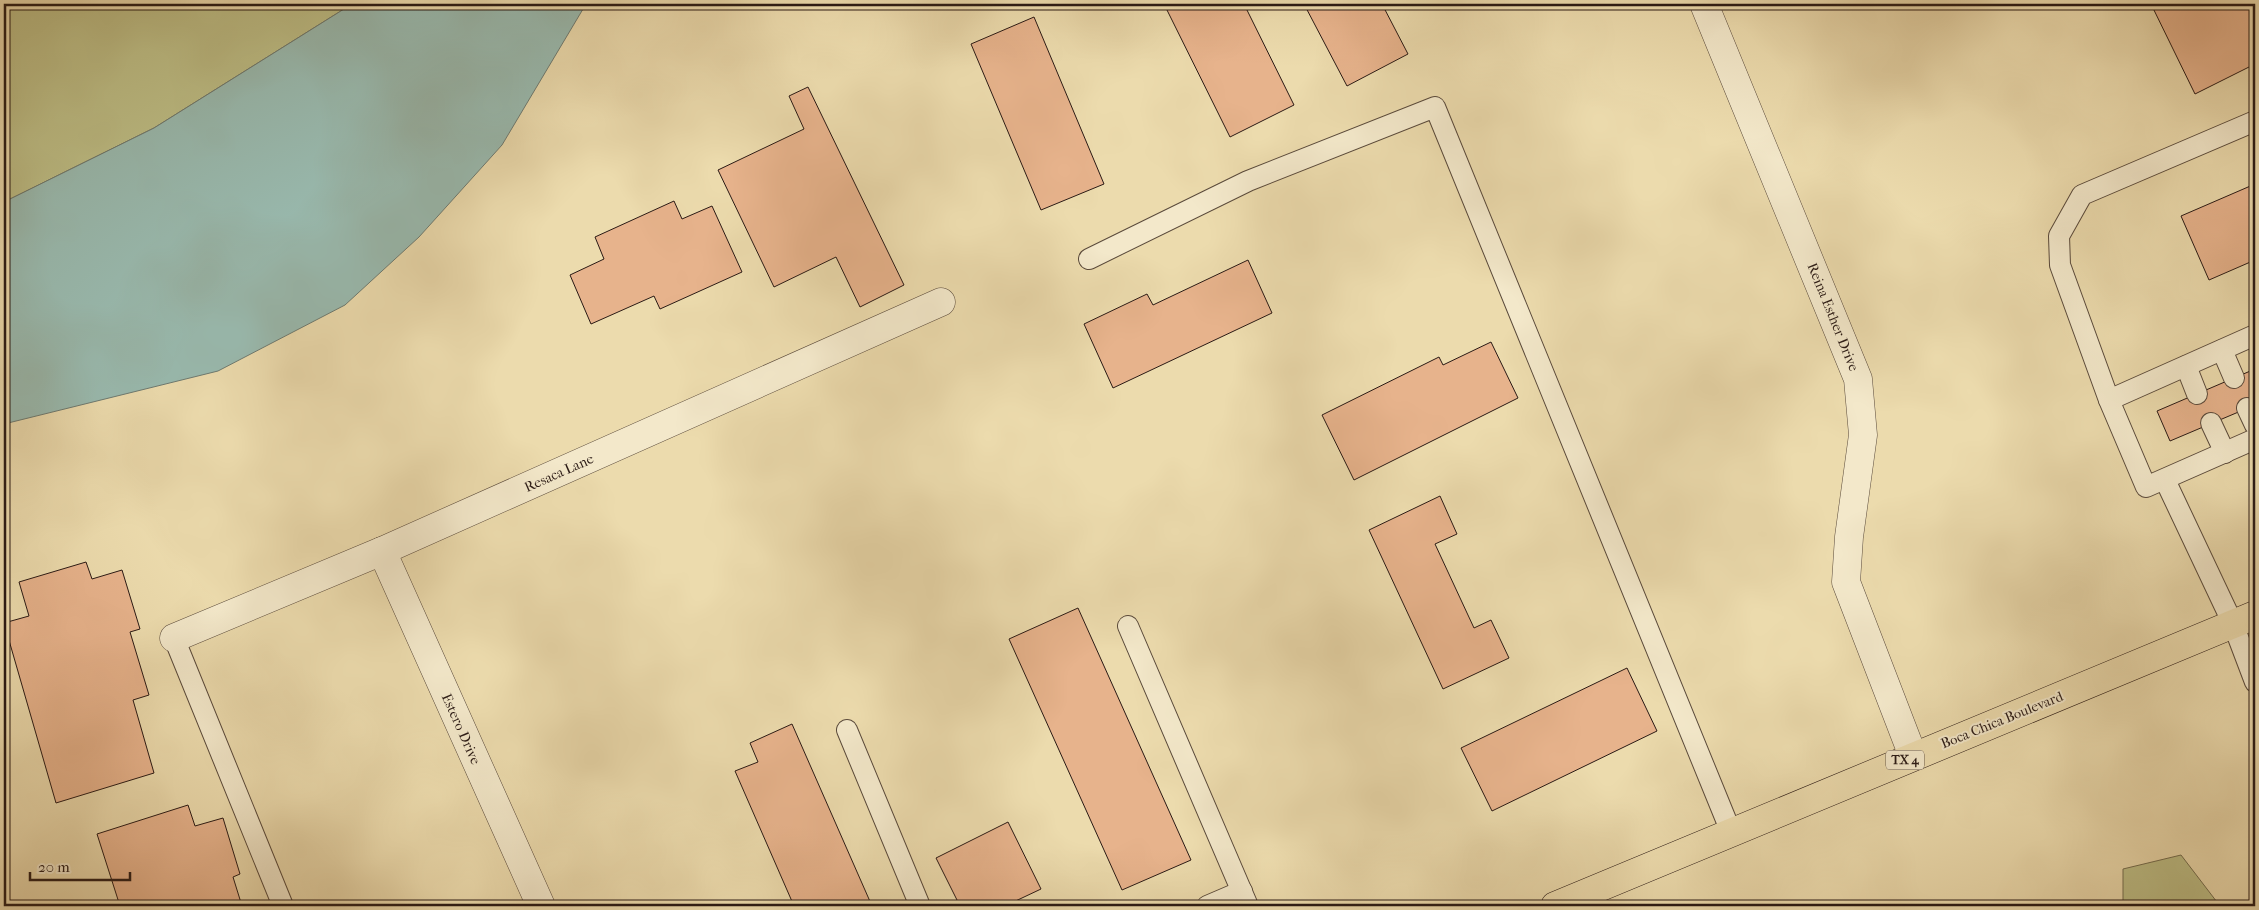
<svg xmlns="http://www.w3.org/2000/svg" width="2259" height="910" font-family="'IM FELL French Canon',serif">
<rect width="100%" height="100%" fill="#ecdbad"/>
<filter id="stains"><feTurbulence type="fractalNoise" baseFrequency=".004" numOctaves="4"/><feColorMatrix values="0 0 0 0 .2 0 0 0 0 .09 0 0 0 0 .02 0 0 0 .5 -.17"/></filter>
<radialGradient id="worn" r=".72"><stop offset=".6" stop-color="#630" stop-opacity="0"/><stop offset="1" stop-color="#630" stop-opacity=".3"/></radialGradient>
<!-- green -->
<g fill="#bdbe86" stroke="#746c4e">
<path d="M4 4H352L154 128 4 202Z"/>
<path d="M2181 855 2220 906H2123V869Z"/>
</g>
<!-- water -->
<path fill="#99baaf" stroke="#6d7a71" d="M352 4H586L502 145 419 237 345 305 218 371 4 424V202L154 128Z"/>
<!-- building -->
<g fill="#e7b38c" stroke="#2a1a15">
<path d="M1164 4H1244L1294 105 1230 137Z"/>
<path d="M1304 4H1382L1408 54 1347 86Z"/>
<path d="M2151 4H2249L2255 16V64L2195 94Z"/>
<path d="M1034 17 1104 184 1041 210 971 44Z"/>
<path d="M808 87 904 285 860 307 836 257 774 287 718 170 804 129 789 96Z"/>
<path d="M2255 184V260L2209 280 2181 216Z"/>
<path d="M674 201 682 219 712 206 742 272 660 309 654 296 591 324 570 275 604 259 595 237Z"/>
<path d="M1248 260 1272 313 1113 388 1084 324 1147 294 1153 305Z"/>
<path d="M1491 342 1518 398 1354 480 1322 415 1439 357 1443 365Z"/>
<path d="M2255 369V405L2170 441 2157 411Z"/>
<path d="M1440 496 1457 534 1435 544 1474 628 1491 620 1509 658 1443 689 1369 530Z"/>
<path d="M86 562 92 579 122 570 140 629 130 632 149 695 133 700 154 773 56 803 4 623 29 616 19 582Z"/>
<path d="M1078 608 1191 860 1122 890 1009 639Z"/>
<path d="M1627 668 1657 731 1492 811 1461 748Z"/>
<path d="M792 724 872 906H794L735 771 758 762 750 743Z"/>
<path d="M188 805 195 826 223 818 240 874 233 877 242 906H120L97 834Z"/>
<path d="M1008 822 1041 889 1005 906H960L936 858Z"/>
</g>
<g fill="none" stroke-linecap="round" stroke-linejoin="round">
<defs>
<g id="service">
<path d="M2255 121 2082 195 2059 236 2060 265 2109 400 2146 487 2255 439"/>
<path d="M1089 259 1248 181 1435 107 1731 832"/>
<path d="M2222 350 2234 378"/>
<path d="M2186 366 2197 394"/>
<path d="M2109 400 2255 335"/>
<path d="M2247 408 2255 425"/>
<path d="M2211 423 2225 453"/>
<path d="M2165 480 2233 624 2255 682"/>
<path d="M1128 626 1248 906"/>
<path d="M174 638 283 906"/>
<path d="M847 730 920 906"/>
<path d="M1207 906 1242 891"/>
</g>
<g id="minor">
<path d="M1704 4 1858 379 1863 435 1849 537 1846 582 1913 756"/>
<path d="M382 551 541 906"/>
<path d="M174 638 382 551 941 302"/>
</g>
<path id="primary" d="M1555 906 2255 615"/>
</defs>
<!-- service casing -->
<use href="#service" stroke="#5a4a3b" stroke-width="22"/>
<!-- minor casing -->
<use href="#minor" stroke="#5a4a3b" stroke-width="29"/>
<!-- primary casing -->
<use href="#primary" stroke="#2a1a15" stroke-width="29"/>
<!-- service -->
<use href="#service" stroke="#f3e8ca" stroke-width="20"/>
<!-- minor -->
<use href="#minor" stroke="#f3e8ca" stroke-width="28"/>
<!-- primary -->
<use href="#primary" stroke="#ecdbad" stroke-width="28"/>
</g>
<g text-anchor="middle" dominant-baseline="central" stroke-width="4" stroke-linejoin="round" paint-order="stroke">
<!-- shield labels -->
<rect fill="#f3e8ca" stroke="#66584b" stroke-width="1" x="1886" y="750.5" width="38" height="19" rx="4"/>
<g font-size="12" font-weight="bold" fill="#2a1a15">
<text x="1905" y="760">TX 4</text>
</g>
<!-- street labels -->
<g font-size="14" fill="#2a1a15" stroke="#f3e8ca">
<text transform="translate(1833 317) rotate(68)">Reina Esther Drive</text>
<text transform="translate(559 473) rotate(-24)">Resaca Lane</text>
<text transform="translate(2002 720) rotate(-22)">Boca Chica Boulevard</text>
<text transform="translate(461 729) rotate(66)">Estero Drive</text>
</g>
</g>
<!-- margin -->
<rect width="2259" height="910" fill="none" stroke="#ecdbad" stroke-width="20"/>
<rect x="5" y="5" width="2249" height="900" fill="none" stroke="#2a1a15" stroke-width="2.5"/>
<rect x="10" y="10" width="2239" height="890" fill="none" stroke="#2a1a15"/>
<!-- scale -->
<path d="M30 872v8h100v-8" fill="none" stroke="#2a1a15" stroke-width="2.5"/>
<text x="38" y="872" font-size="15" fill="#2a1a15" stroke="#f3e8ca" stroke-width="4" paint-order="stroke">20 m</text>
<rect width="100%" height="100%" filter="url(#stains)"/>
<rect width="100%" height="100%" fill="url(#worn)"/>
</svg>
